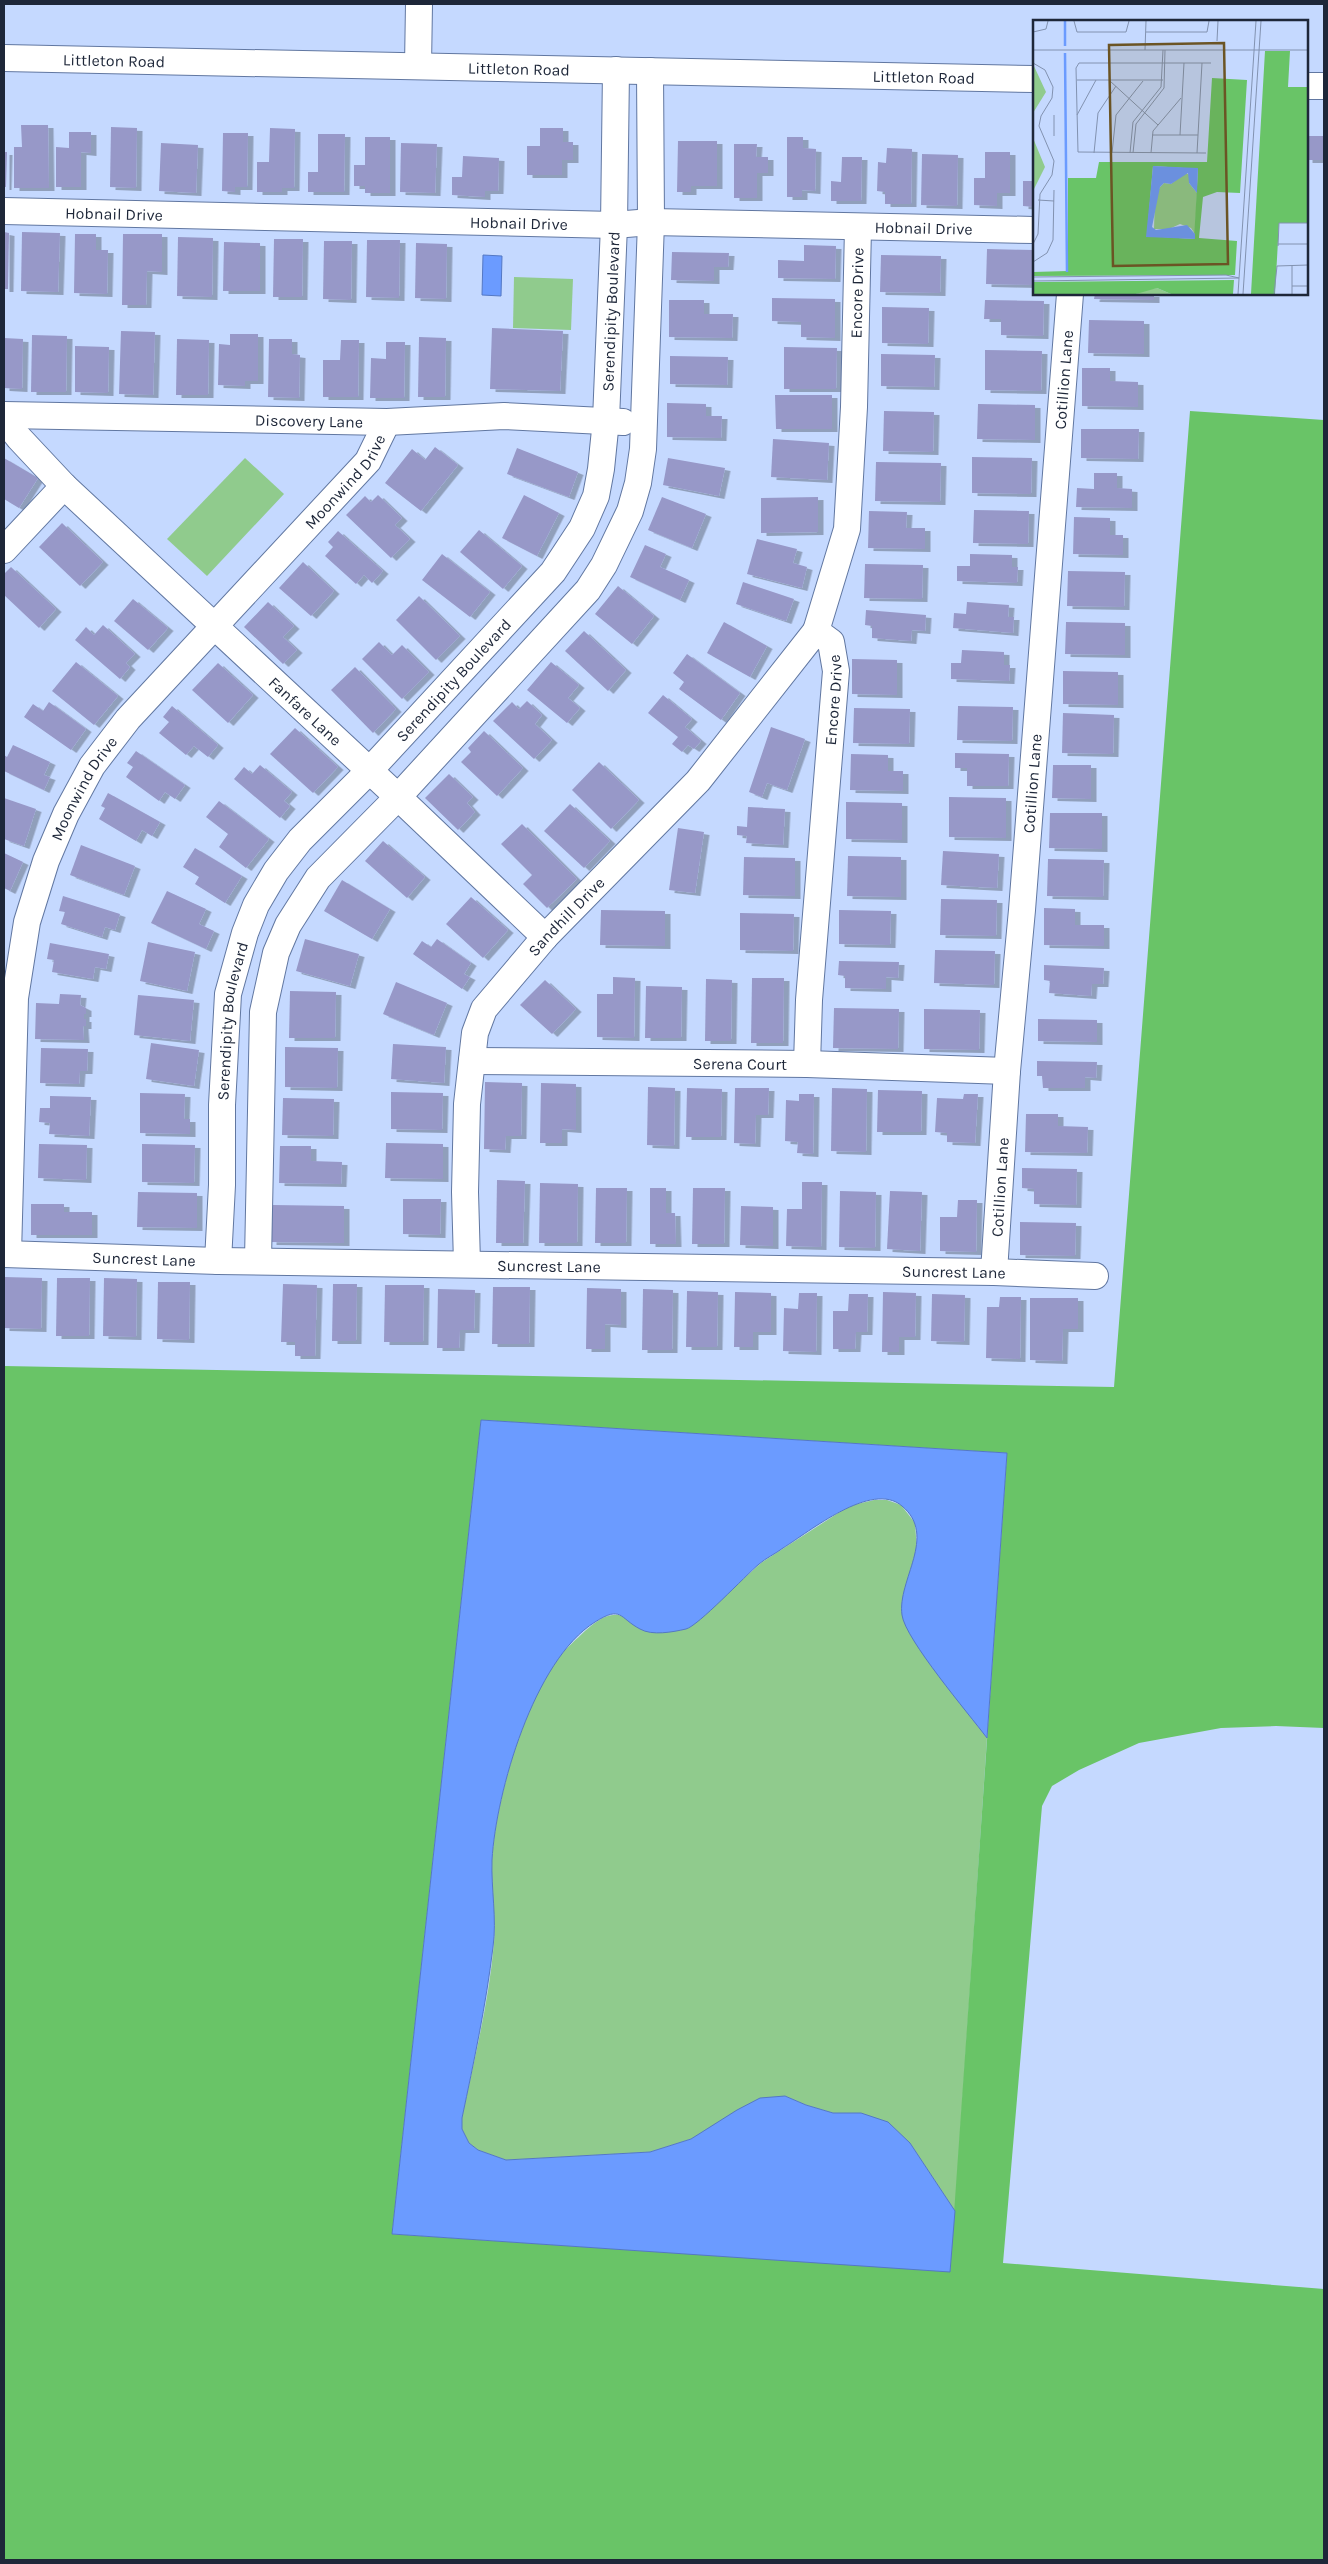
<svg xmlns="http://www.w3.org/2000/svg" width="1328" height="2564" font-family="Karla,sans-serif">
<defs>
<filter id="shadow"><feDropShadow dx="5.5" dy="3" stdDeviation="0" flood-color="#0004"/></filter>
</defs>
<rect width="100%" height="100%" fill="#c5d9ff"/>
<!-- green -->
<g fill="#90cb8d">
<path d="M514 277 573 279 571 330 513 328Z"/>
<path d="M245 458 284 494 207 576 167 539Z"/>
<path d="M874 1500H887L901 1505 915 1523 917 1551 912 1567 929 1663 987 1738 955 2211 910 2143 861 2113H833L806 2105 785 2096 691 2139 650 2152 506 2160 478 2150 469 2143 462 2129V2118C474 2060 489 2002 494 1943 496 1916 491 1888 492 1860 496 1801 523 1705 559 1657 566 1648 577 1639 585 1631 597 1620 613 1608 628 1619L689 1628 761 1563 849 1506Z"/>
</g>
<!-- forest -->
<path fill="#69c467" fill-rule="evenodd" d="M1190 411 1324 420V1728L1276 1726 1221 1728 1139 1743 1079 1770 1052 1786 1042 1806 1003 2263 1324 2289V2560H4V1366L1114 1387ZM481 1420 1007 1453 950 2271 392 2234Z"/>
<!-- water -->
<g fill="#6b9bff" stroke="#5478c4">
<path d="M483 255 502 256 501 296 482 295Z"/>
<path d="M481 1420 1007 1453 987 1738C969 1714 905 1639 902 1615 897 1580 938 1536 902 1506 872 1480 809 1532 783 1548 775 1554 766 1558 759 1564 745 1576 698 1626 686 1629 673 1632 652 1636 640 1629 619 1618 622 1605 595 1622 534 1660 496 1792 492 1860 491 1889 497 1919 493 1947 486 2005 474 2061 462 2118V2129L469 2143 478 2150 506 2160 650 2152 691 2139 737 2110 760 2098 785 2096 806 2105 833 2113H861L888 2122 910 2143 955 2211 950 2272 392 2234Z"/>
</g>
<!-- building -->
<g fill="#9798c8" filter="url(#shadow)">
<path d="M21 125H48L49 188H14V147H22Z"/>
<path d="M111 127 137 128 136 188 110 187Z"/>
<path d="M270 128 295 129 294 188H282V192H257V162H269Z"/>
<path d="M540 128H563V142H573V160H562V175H527V146H540Z"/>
<path d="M69 132H91V153L81 152V187H56V147L69 148Z"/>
<path d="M223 133H248L247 187H235V192L222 191Z"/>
<path d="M318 134H345L344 192H308V172H318Z"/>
<rect x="1307" y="136" width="17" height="24"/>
<path d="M365 137H390V193H365V186H354V165H365Z"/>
<path d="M787 137H803V148L816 149 815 191 802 190V197H787Z"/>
<path d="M678 141H717V186H691V192H677Z"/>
<path d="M161 143 198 145 196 193 159 191Z"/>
<path d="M401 143 437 144 435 193 400 192Z"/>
<path d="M734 144H757L756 157H768V173H757V198H734Z"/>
<path d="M887 148 912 149 911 204H885V192L877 191 878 162 886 163Z"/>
<path d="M4 152H7L6 187H4Z"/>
<path d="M985 152H1010V193H997V206L974 205V178H985Z"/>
<path d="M922 154 958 155 957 206 921 205Z"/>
<path d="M463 156 499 158 498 191H485V197L452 195V177H462Z"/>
<path d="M842 157H862L861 201H831V181L841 182Z"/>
<path d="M1023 181H1034V207L1023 206Z"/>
<path d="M4 232 9 233 8 289H4Z"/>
<path d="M22 232 60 233 58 292 21 291Z"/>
<path d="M75 234H96V250H108L107 294 74 293Z"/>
<path d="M123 234H162V272L147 271 146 305H122Z"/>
<path d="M178 237 213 238 212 297 177 296Z"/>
<path d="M274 239H303L302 297H273Z"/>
<path d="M367 240H400L399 298 366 297Z"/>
<path d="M324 241H352L351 300 323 299Z"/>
<path d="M224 242 260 243V291H223Z"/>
<path d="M416 243 447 244 446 299 415 298Z"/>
<path d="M804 245 836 246 835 279 778 278V260L804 261Z"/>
<path d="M987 249 1034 250V285L986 284Z"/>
<path d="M672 252 729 253 728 267H714V281L671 280Z"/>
<path d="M881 255 941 256 940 293 880 292Z"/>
<path d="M1095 294H1154V300L1094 299Z"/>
<path d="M772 298 835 299V338L801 337V322L772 321Z"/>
<path d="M669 300H704V314H733L732 338 669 337Z"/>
<path d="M985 300 1044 301 1043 336 1001 335V319H984Z"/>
<path d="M882 307 929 308 928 344 882 343Z"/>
<path d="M1089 320 1144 321V354L1088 353Z"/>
<path d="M492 328 563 331 560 391 490 389Z"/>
<path d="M121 331 155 332 153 395 119 394Z"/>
<path d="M230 334H258V381H245V386L218 385 219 344 230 345Z"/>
<path d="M32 335 67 336 66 392H31Z"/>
<path d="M419 337 446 338 445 397H418Z"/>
<path d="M4 338 23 339 22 389 4 388Z"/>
<path d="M177 339 209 340 208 395H176Z"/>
<path d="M269 339H292V354L300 355 299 398 268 397Z"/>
<path d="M341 340H359L358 397H323V360H340Z"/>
<path d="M386 342H405L404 398H370L371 358 386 359Z"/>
<path d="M75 346 109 347 108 393 75 392Z"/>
<path d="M784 347 837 348 836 389H784Z"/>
<path d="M985 350 1042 351 1041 391 985 390Z"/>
<path d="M881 354 935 355 934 387 881 386Z"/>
<path d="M670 356 728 357 727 385 670 384Z"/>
<path d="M1082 368H1110V381L1138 382V407L1082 406Z"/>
<path d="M775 395H832V429H776Z"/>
<path d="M667 403 706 404V416H722L721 438 667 437Z"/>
<path d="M978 404 1035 405V440L977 439Z"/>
<path d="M884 411 934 412 933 452 883 451Z"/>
<path d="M1081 429H1139L1138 459 1081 458Z"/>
<path d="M773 439 829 443 827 480 771 477Z"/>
<path d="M435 447 458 465 421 511 385 483 412 449 425 460Z"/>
<path d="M517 448 578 472 569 497 507 474Z"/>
<path d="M972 457 1032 458 1031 494 972 493Z"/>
<path d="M4 458 38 478 19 508 4 499Z"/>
<path d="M668 458 725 468 719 496 663 485Z"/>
<path d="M876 462 941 463 940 502 875 501Z"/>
<path d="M1094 473H1117V488L1132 489V508L1076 507 1077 488 1094 489Z"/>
<path d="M378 495 402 518 395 525 410 539 391 558 346 515 365 496 371 502Z"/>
<path d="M524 495 559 513 537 556 502 538Z"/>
<path d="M662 497 706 514 692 548 648 530Z"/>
<path d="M818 497V532L761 533V498Z"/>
<path d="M974 510 1029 511 1028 544 973 543Z"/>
<path d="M869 511 907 512 906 528H925V549L868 548Z"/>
<path d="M1074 517 1110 518V535H1123V555L1073 554Z"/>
<path d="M62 523 103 562 80 586 39 547Z"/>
<path d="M479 530 522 566 503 589 460 552Z"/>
<path d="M338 531 383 571 372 583 364 575 356 584 325 556 333 547 328 542Z"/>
<path d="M757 539 797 549 793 563 807 567 802 588 747 574Z"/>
<path d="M645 545 666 554 660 567 689 580 680 600 630 577Z"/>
<path d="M442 554 490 592 470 617 422 580Z"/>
<path d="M970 554 1012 555V567H1018L1017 583 957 581V566H970Z"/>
<path d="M303 562 334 591 311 616 279 588Z"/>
<path d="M865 564 923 565 922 599 864 598Z"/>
<path d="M11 567 56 609 39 628 4 595V574Z"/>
<path d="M1068 571 1125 572 1124 607 1067 606Z"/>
<path d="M743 582 794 599 786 621 736 604Z"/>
<path d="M618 586 654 616 632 644 595 614Z"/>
<path d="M419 596 460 636 436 660 396 620Z"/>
<path d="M133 599 168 628 148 650 114 621Z"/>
<path d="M268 602 294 626 283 637 297 650 283 664 244 627Z"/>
<path d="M967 602 1009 605 1008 617H1014L1013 633 953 628 954 613 966 614Z"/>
<path d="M866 610 926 615 925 631 912 630 911 641 872 638V626L865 625Z"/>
<path d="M724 622 767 646 750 677 707 653Z"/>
<path d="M1066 622 1125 623V655L1065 654Z"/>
<path d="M103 625 135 654 126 663 130 667 120 679 75 640 86 627 94 635Z"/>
<path d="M584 631 626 670 608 691 565 651Z"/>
<path d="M379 642 392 655 402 645 429 672 402 699 362 659Z"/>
<path d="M962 650 1004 652V665H1010L1009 681 951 679V663H961Z"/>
<path d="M687 654 740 693 721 720 679 689 684 682 673 673Z"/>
<path d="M852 659 897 660V695L852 694Z"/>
<path d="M76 662 118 696 94 725 52 691Z"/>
<path d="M551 662 579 685 568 698 580 708 567 723 527 690Z"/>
<path d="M218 663 253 695 228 723 192 690Z"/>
<path d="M355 667 396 709 373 733 331 690Z"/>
<path d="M1063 671 1118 672V705L1063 704Z"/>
<path d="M663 695 692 719 685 727 701 741 694 749 688 745 682 752 672 744 678 737 648 713Z"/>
<path d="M527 701 542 715 535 724 552 740 534 759 493 721 512 702 519 709Z"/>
<path d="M49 702 86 729 71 750 24 717 33 704 43 711Z"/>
<path d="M172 706 218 745 208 757 194 746 186 755 159 733 169 722 163 717Z"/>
<path d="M958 706 1013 707 1012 741 957 740Z"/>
<path d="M854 708 910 709 909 744 853 743Z"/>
<path d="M1063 713 1114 715 1113 754 1062 753Z"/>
<path d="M771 727 805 739 787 790 767 783 762 797 749 792Z"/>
<path d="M295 728 338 767 313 793 270 754Z"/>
<path d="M484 731 523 768 497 796 461 762 471 752 468 748Z"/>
<path d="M13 745 50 762 44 775 50 777 44 790 4 771V755L7 757Z"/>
<path d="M136 751 185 785 175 799 165 792 159 801 126 777 133 767 127 763Z"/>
<path d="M955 753 1009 754 1008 786H967V768H955Z"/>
<path d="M851 754 888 755V771H903V791L850 790Z"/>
<path d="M599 762 639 800 611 829 572 790Z"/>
<path d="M260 765 292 792 284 801 290 806 280 818 234 779 244 767 252 774Z"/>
<path d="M1053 765H1091V799L1052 798Z"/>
<path d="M449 774 473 797 467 803 475 812 458 830 425 798Z"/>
<path d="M108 793 160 822 152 836 142 830 136 841 99 819 105 808 101 806Z"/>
<path d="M949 797 1006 798V838L949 837Z"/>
<path d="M4 798 36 809 24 846 4 839Z"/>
<path d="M219 801 269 839 246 868 219 847 228 834 206 817Z"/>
<path d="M846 802 902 803V840L846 839Z"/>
<path d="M570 804 610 841 584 868 544 831Z"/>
<path d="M748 807 785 809 783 845 746 843 747 836 737 835V826L747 827Z"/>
<path d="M1050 813H1102V849L1049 848Z"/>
<path d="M522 824 577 879 547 908 523 884 532 875 501 844Z"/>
<path d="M678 828 704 832 695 893 669 890Z"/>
<path d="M383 841 425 877 407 898 365 861Z"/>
<path d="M81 845 135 866 124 895 70 875Z"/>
<path d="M195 848 242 876 225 903 195 884 199 877 183 867Z"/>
<path d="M943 851 999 854 997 888 941 885Z"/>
<path d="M4 853 23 862 10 891 4 888Z"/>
<path d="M848 856 901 857V897L847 896Z"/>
<path d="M744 857 795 858V896L743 895Z"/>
<path d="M1048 859 1104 860 1103 897 1047 896Z"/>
<path d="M342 880 390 909 372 939 324 911Z"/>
<path d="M167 891 206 909 199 924 214 931 206 949 151 923Z"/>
<path d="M63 896 120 914 115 930 105 927 102 937 61 924 65 912 59 911Z"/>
<path d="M471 897 508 930 483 958 446 924Z"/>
<path d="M941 899 997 900 996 936 940 935Z"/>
<path d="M1044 908 1075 909V925H1104V946L1044 945Z"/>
<path d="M601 910 665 911V946L600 945Z"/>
<path d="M839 910 891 911 890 945 839 944Z"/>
<path d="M740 913 794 914 793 951 740 950Z"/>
<path d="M305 939 359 954 350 986 296 971Z"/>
<path d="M437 939 471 963 464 974 470 977 462 989 413 954 422 941 431 947Z"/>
<path d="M148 942 195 952 187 991 140 981Z"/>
<path d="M50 943 109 954 106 969 95 967 93 979 52 972 54 960 47 959Z"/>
<path d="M935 950 995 951 994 985 934 983Z"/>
<path d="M839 961 899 962 898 978 886 977V989L845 988V976L838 975Z"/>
<path d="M1044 965 1104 968 1103 984H1092L1091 996 1049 993 1050 981 1044 980Z"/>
<path d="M613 977 635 978 634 1038 597 1037V994H613Z"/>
<path d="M752 978H784L783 1043H751Z"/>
<path d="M706 979 732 980 731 1041H705Z"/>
<path d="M545 980 576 1009 552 1034 520 1005Z"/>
<path d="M396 982 447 1003 434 1035 383 1014Z"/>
<path d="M646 986 682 987 681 1038H645Z"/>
<path d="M290 991 336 992 335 1038H289Z"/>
<path d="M60 994 81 995 80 1005 86 1008V1014H84V1019H86V1026H83L84 1040 35 1039 36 1003 59 1004Z"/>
<path d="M138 995 194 1000 190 1041 134 1035Z"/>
<path d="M834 1008 899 1009 898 1049 833 1048Z"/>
<path d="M924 1009 980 1010 979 1050 924 1049Z"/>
<path d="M1038 1019 1097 1020V1042L1038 1041Z"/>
<path d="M151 1043 199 1050 194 1086 146 1079Z"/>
<path d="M393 1044 446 1047 444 1083 391 1079Z"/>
<path d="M285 1047 338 1048 337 1088 285 1087Z"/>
<path d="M41 1048 88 1049 87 1071H80L79 1084 40 1083Z"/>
<path d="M1037 1061 1097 1062 1096 1078 1085 1077V1088H1043L1042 1076H1037Z"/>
<path d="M485 1082 522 1083 521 1136H506L505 1150 484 1149Z"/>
<path d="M541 1083 576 1084V1130L562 1129V1143H540Z"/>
<path d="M648 1087 675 1088 674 1146 647 1145Z"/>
<path d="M687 1088 722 1089 721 1137H686Z"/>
<path d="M735 1088H769L768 1115H756L755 1144 734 1143Z"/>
<path d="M832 1088 867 1089 866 1152 831 1151Z"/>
<path d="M878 1090 922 1091 921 1132H877Z"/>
<path d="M391 1092 443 1093 442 1130 391 1129Z"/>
<path d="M140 1093 185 1094 184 1119H190V1134L140 1133Z"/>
<path d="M799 1094H814L813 1154 797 1153 798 1142 785 1141 786 1100 799 1101Z"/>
<path d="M964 1094H978L975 1143 947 1142V1133L935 1132 937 1098 963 1099Z"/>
<path d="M50 1096 91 1097 89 1136 49 1134 50 1123 39 1122 40 1108H50Z"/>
<path d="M283 1098 334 1099 333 1136 282 1135Z"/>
<path d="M1026 1114H1058V1126L1088 1127 1087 1153 1025 1152Z"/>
<path d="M386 1143 443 1144V1179L385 1178Z"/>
<path d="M39 1144 87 1145 86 1180 38 1178Z"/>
<path d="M142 1144 195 1145 194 1183 142 1182Z"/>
<path d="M280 1146H311V1161L342 1162 341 1184 279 1183Z"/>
<path d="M1022 1168 1077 1169 1076 1205 1034 1204V1189L1022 1188Z"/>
<path d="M497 1180 525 1181 523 1243H496Z"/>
<path d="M802 1182H822L821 1247 786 1246 787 1209H802Z"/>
<path d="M540 1183 578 1184 577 1243H539Z"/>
<path d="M596 1188H627L626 1243H595Z"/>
<path d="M650 1188H666V1213H675L676 1244H650Z"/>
<path d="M693 1188H725L724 1244H692Z"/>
<path d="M840 1191 876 1192 875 1248 839 1247Z"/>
<path d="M890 1191 922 1192 920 1251 887 1249Z"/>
<path d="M138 1192 197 1193V1228L137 1227Z"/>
<path d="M403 1199H441L440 1235 403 1234Z"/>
<path d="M958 1200H977L976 1252 940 1251V1217H957Z"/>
<path d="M31 1204H64V1212H92V1235H31Z"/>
<path d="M272 1205 344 1206V1243L271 1242Z"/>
<path d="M741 1206 773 1207V1246L740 1245Z"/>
<path d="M1020 1222 1076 1223 1075 1256 1020 1255Z"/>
<path d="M4 1277 42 1278 41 1329 4 1328Z"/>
<path d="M57 1278H90L89 1336H56Z"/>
<path d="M104 1278 137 1279 136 1337 103 1336Z"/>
<path d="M158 1282H190L189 1340 157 1339Z"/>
<path d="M283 1284 317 1285 315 1356H295V1342H281Z"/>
<path d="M333 1284H357L356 1341H332Z"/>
<path d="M385 1285H424L423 1342H384Z"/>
<path d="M493 1287H530L529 1344H492Z"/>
<path d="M587 1288 621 1289V1325L605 1324V1349H586Z"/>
<path d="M438 1289 475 1290 474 1330H460L459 1348H437Z"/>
<path d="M643 1289 673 1290 672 1350H642Z"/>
<path d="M687 1291 718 1292 717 1347H686Z"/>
<path d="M735 1292 771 1293V1332H753V1347H734Z"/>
<path d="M883 1292 916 1293 915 1337H899V1352H882Z"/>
<path d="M799 1293H817L816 1352 783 1351 784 1308 798 1309Z"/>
<path d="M849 1294H868L867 1332H856L855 1349H833V1311H848Z"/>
<path d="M932 1294 965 1295 964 1342 931 1341Z"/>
<path d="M1000 1297H1021L1020 1359 986 1358 987 1307H999Z"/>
<path d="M1030 1298H1078V1329H1063L1062 1361 1030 1360Z"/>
</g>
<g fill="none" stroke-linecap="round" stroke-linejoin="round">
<defs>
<g id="minor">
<path id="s1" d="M4 58 1034 79"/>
<path d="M418 66 419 4"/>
<path d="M1307 86H1324"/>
<path id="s2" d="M4 211 614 225 651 222 1034 230"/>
<path id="s3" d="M4 415 387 422 504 416 623 422"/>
<path id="s4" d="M4 419 19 438 64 486 398 797 545 937"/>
<path d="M4 550 64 486"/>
<path id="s5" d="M472 1061 807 1064 1007 1071"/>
<path id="s6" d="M807 1064 809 1000 836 671 831 642 816 631 847 529 854 407 858 228"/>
<path id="s7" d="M4 1254 218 1261 994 1272 1095 1276"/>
<path id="s8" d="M8 1254 15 998 27 922 46 861 66 814 92 766 128 719 368 461 387 422"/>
<path d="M258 1260 263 1012 276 953 288 925 318 878 398 797 588 590 604 565 630 511 638 483 643 449 651 222 650 71"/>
<path id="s9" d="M218 1261 222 1185V1105L228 994 245 933 256 905 276 871 300 840 370 770 553 572 582 528 596 496 601 469 606 420 614 225 616 70"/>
<path id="s10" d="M467 1263 465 1192 467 1104 475 1033 484 1009 545 937 698 781 816 631"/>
<path id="s11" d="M994 1272 1007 1071 1022 910 1070 294"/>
</g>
</defs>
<!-- minor casing -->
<use href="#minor" stroke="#6177a1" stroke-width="28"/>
<!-- minor -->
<use href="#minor" stroke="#fff" stroke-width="26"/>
</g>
<g text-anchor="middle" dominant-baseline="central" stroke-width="4.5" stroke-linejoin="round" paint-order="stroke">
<!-- street labels -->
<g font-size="16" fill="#1e2739" stroke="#dce6f9">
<text stroke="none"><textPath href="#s1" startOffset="110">Littleton Road</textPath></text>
<text stroke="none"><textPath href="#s1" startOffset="515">Littleton Road</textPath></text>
<text stroke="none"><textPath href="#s1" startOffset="920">Littleton Road</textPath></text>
<text stroke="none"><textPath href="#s2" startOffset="110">Hobnail Drive</textPath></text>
<text stroke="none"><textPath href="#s2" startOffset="515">Hobnail Drive</textPath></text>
<text stroke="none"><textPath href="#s2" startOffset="920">Hobnail Drive</textPath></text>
<text stroke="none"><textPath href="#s6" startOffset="785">Encore Drive</textPath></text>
<text stroke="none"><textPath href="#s9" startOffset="1081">Serendipity Boulevard</textPath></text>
<text stroke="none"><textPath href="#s11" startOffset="895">Cotillion Lane</textPath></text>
<text stroke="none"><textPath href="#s3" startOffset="305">Discovery Lane</textPath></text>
<text stroke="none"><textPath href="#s8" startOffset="884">Moonwind Drive</textPath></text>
<text stroke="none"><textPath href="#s9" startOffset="661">Serendipity Boulevard</textPath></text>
<text stroke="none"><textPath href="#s6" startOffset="365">Encore Drive</textPath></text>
<text stroke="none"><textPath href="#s4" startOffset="420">Fanfare Lane</textPath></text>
<text stroke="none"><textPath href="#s11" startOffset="490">Cotillion Lane</textPath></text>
<text stroke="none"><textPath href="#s8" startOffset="479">Moonwind Drive</textPath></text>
<text stroke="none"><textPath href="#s10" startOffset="380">Sandhill Drive</textPath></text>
<text stroke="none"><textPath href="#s9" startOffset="241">Serendipity Boulevard</textPath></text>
<text stroke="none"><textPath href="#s5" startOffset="268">Serena Court</textPath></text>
<text stroke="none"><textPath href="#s11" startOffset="85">Cotillion Lane</textPath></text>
<text stroke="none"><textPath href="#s7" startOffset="140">Suncrest Lane</textPath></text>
<text stroke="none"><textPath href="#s7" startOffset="545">Suncrest Lane</textPath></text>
<text stroke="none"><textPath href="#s7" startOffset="950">Suncrest Lane</textPath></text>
</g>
</g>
<!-- overview -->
<g transform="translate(1033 20)">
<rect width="275" height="275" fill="#c5d9ff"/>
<path d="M0 44 13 72 0 93ZM0 118 12 147 0 171ZM152 153 157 155 156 163 164 173 162 214 158 208 147 204 136 209H121L122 178 127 167 131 163 138 164ZM124 268 138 274H103L112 269Z" fill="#90cb8d"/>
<path d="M232 31H257L255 67H275V203H246L242 274H218ZM179 58 214 60 207 173 184 172 170 177 166 218 204 221 202 255 0 256V252L35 251V158H63L66 142H174ZM120 146 165 149 161 219 114 216ZM201 260 200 274H138L124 268 103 274H0V262Z" fill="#69c467" fill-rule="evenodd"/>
<path d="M120 146 165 148 164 173 156 163 155 153 138 164 131 163 127 167 119 207 123 210 154 205 162 214V219L113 217Z" fill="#6b9bff"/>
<path fill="none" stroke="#6b9bff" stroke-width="2.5" d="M32 1V26M32 33 34 252"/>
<path fill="none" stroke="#8292b0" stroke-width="1" d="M41 1 44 12H93L96 1M0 12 13 9 15 1M113 12H174L176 1M184 21 185 1M0 30H275M112 30 113 1M0 43 12 50 20 67 19 78 8 96 6 106 21 141 19 155 7 174 5 214 0 224M44 60H130M77 61 125 105M21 95V116M44 95 63 60M119 115H165M147 115 151 43M61 133 65 93 83 66M79 133 83 95 110 61M97 133 100 102 128 67 130 30M100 133 103 104 131 68 132 30M118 133 120 111 148 78M164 133 169 43M173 133 45 132 43 48 46 43H178M5 180 21 181M245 224H275M245 226 246 203H275M0 242 14 233 20 220 21 170M259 245V274M0 257 193 255 206 258M0 261 206 258M259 266H275M205 274 223 1M210 274 228 1M241 274 244 246 275 245"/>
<path fill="#6b5424" fill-opacity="0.15" stroke="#6b5424" stroke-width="2.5" d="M191 23 195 244 80 246 76 25Z"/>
<rect width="275" height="275" fill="none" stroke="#1e2739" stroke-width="2.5"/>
</g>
<!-- border -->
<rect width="1328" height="2564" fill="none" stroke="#1e2739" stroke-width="10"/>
</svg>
